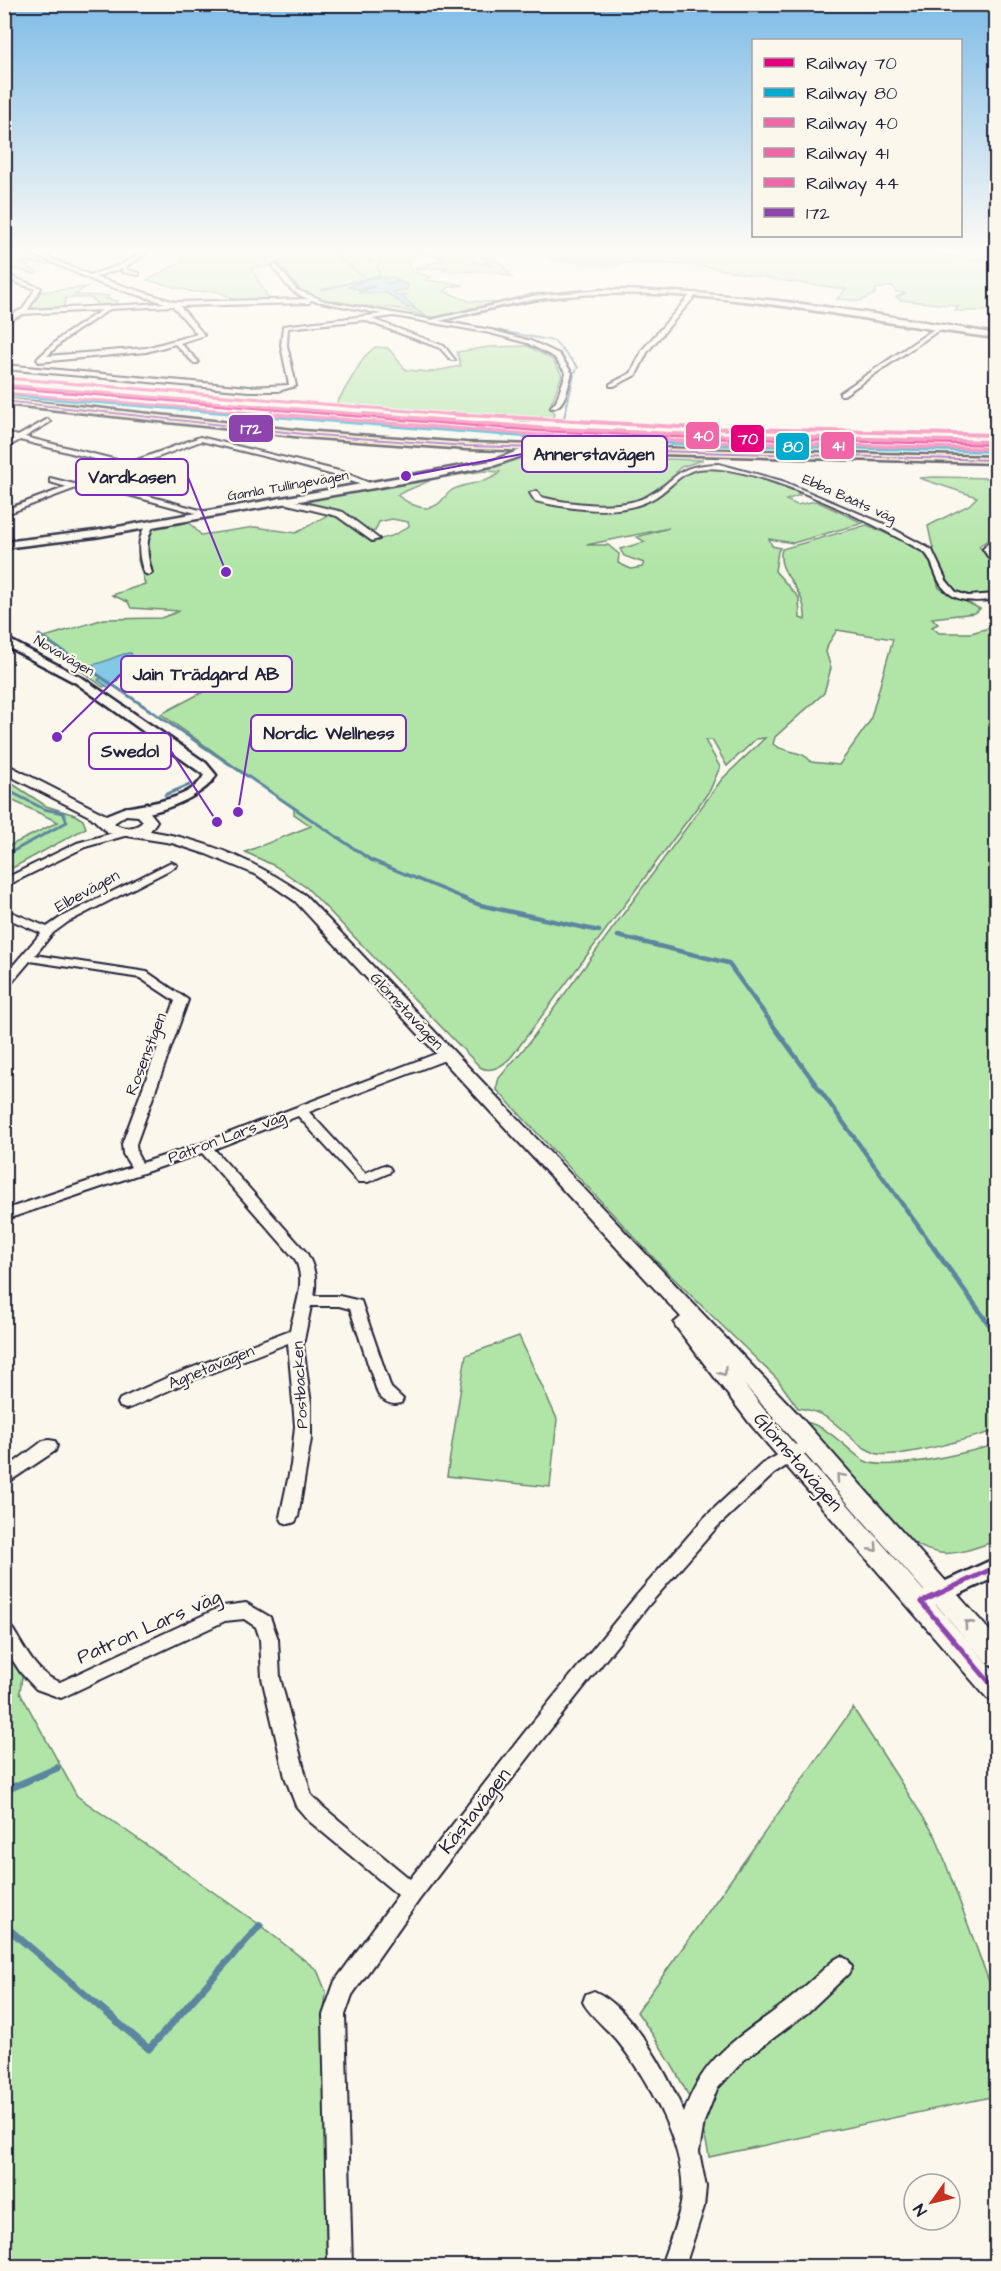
<svg xmlns="http://www.w3.org/2000/svg" width="1001" height="2271" font-family="'Architects Daughter',sans-serif">
<rect width="100%" height="100%" fill="#fbf7ec"/>
<filter id="ink" filterUnits="userSpaceOnUse"><feTurbulence type="fractalNoise" baseFrequency=".0167" numOctaves="2"/><feDisplacementMap in="SourceGraphic" scale="12" xChannelSelector="R" yChannelSelector="G"/><feConvolveMatrix kernelMatrix="1 2 1 2 8 2 1 2 1" color-interpolation-filters="sRGB"/></filter>
<g filter="url(#ink)">
<!-- green -->
<g fill="#b1e5a7" stroke="#6a8471" stroke-width="1.5" fill-rule="evenodd">
<path d="M186 250H256L272 266 251 268 269 299 236 300 216 291 194 292 147 280 181 262Z"/>
<path d="M269 250H467L474 262 489 265 481 258 485 257 500 262 512 277 496 272 443 271 447 267 417 270 415 268 444 259 429 253 406 258 412 271 431 277 426 280 464 285 450 287 444 291 469 301 493 302 496 305C477 308 456 317 437 317 422 317 407 309 392 308 362 306 330 304 302 292ZM368 278 384 277 396 280 384 284 404 283 406 285 393 292 398 296 404 295 402 297 413 306 408 308 387 293 358 292 377 286 358 289 351 285Z"/>
<path d="M539 250H896L974 259 984 257 996 259V307L988 311H955L958 306 900 300 896 297 906 293 896 292 893 286 876 289 875 294 860 301 837 299 846 289C801 284 757 277 714 268 686 262 654 265 626 263L617 266 552 260Z"/>
<path d="M34 255 54 264C43 265 34 261 22 263L38 272 35 274 5 267V258Z"/>
<path d="M86 287 75 295 109 296 106 299 118 301 113 307H94L97 302 90 298H66L63 310 25 311 40 292Z"/>
<path d="M528 346 553 360 562 375 550 407 555 413 551 420 523 421 472 414 456 416 335 406 364 357 375 347 388 348 406 370 430 372 461 366 457 352 489 347Z"/>
<path d="M518 455 703 460 681 467 676 472C690 472 700 466 714 466 735 467 783 481 800 495L786 500 797 505 816 501 863 523 793 543 769 539 772 546 780 548 778 551 775 571 799 598 800 618 805 620C808 589 774 573 782 549L867 525 921 549 930 557 939 588 980 609 975 613 932 618 938 624 932 627 939 633H971L996 626V1431C972 1437 894 1461 875 1453 844 1441 839 1413 798 1408L778 1380 665 1270 496 1089 499 1078 528 1044 722 779 765 738 756 739 727 766 712 740H705L720 767 710 790 512 1056C504 1065 491 1074 480 1067L307 888 275 866 245 852 311 826 294 814V809L161 714 218 684 159 659 125 669 117 681 103 687 38 639 104 619 161 618 180 611 131 608 128 602 112 595 145 584 138 560 142 526 186 519 201 535 255 527 296 533 333 512C364 535 372 552 409 526L408 522 392 519 379 522 375 531 371 532 337 511 292 501 427 479 429 481 397 495C406 501 415 508 427 508 441 507 442 497 452 490 466 482 489 484 500 472L484 471 439 478 502 465ZM669 528 637 537 645 542 620 549 624 556 644 563 642 567 631 569 618 563 619 554 608 545H586ZM837 630 893 639 870 721 839 765 811 762C804 750 783 753 773 744L775 737 824 693 831 668 826 652 828 644Z"/>
<path d="M934 477 996 478V535L979 546 996 570V595C984 597 965 601 954 593 940 584 931 541 928 526L969 505 977 497 919 478Z"/>
<path d="M5 779 46 806 75 815 83 820 86 828 5 872V848L58 822 5 797Z"/>
<path d="M519 1336 557 1419 550 1487 447 1476 466 1355Z"/>
<path d="M805 1422C828 1426 844 1447 863 1460 885 1474 969 1451 996 1445V1541C957 1554 938 1563 903 1535Z"/>
<path d="M4 1651 22 1676 20 1692 77 1796 260 1925 317 1970 326 1992 323 2025 327 2266H5Z"/>
<path d="M853 1708 936 1837 996 2001V2096L709 2157C703 2111 664 2050 637 2012Z"/>
</g>
<!-- water -->
<g fill="#83c8e4" stroke="#5c86a0" stroke-width="1.5">
<path d="M394 277 399 281 385 284 400 282 408 285 407 289 393 292 398 296 408 295 402 297 414 307 408 308 387 293H358L376 286 358 289 349 287 367 279Z"/>
<path d="M131 653 133 659C122 667 120 679 109 688L98 680 102 677 86 665C103 666 114 654 131 653Z"/>
</g>
<g fill="none" stroke-linecap="round" stroke-linejoin="round">
<!-- stream-far4 -->
<g stroke="#5c86a0" stroke-width="2">
<path d="M328 250 367 279"/>
<path d="M355 250 372 262"/>
<path d="M322 290 380 275 377 267 382 258"/>
<path d="M413 308 428 317 554 341 578 367 575 372"/>
<path d="M564 418 574 375"/>
</g>
<!-- stream-far3 -->
<g stroke="#5c86a0" stroke-width="3">
<path d="M39 635 371 860 466 899"/>
<path d="M165 795 189 785"/>
<path d="M4 856 67 822 63 813 44 809 11 792 9 786"/>
</g>
<!-- stream-far2 -->
<g stroke="#5c86a0" stroke-width="4.5">
<path d="M462 898 480 905 599 931"/>
<path d="M618 936 728 963 934 1248"/>
</g>
<!-- stream-far1 -->
<path stroke="#5c86a0" stroke-width="5" d="M933 1247 996 1334"/>
<!-- stream -->
<g stroke="#5c86a0" stroke-width="7">
<path d="M4 1791 57 1768"/>
<path d="M4 1925 149 2049 260 1925"/>
</g>
<defs>
<g id="minor">
<path d="M24 250H31L90 275 121 265 145 250H151L127 266V270L139 273V275L122 272 123 268 95 277 175 302 309 299C290 293 284 282 273 266L276 264 297 290 325 301 491 330 531 341 559 354 572 373C568 385 566 408 551 408V406L556 402 566 373 554 357 527 343 490 333 394 316 372 319 444 346 455 360H451L440 348 364 320 288 328 287 345 296 386 278 391H249L4 369V365L249 387 289 385 281 345 283 326 382 314 311 300 309 303 180 306 204 335 180 343 198 361V363H194L175 344 146 352 39 362 37 359 61 337 102 310 23 314 4 323V318L23 309 35 289 4 278V274L41 288 28 310 165 303 101 284ZM173 306 197 334 146 348 47 356 65 339 110 309Z"/>
<path d="M691 294 696 295 648 351 636 375 614 386H610V384L631 373 643 349Z"/>
<path d="M937 327 942 328 844 395H840V393Z"/>
<path d="M48 419 50 422 25 437 129 463 200 437 343 472 374 485 367 487 337 476 279 460 201 441 94 481 207 512V516L87 484 4 515V510L67 487 50 482V478L74 484 122 466 20 440 4 449V444L13 439 4 436V432L18 436Z"/>
<path d="M719 464 782 481 882 523 932 550 946 580 956 592 968 596 996 594V599C972 603 948 603 937 577 933 568 931 558 924 552 875 524 753 461 698 469 680 472 668 491 652 499 620 517 570 509 535 501L530 493 537 491 541 497C569 504 619 510 646 497 680 479 673 465 719 464Z"/>
<path d="M282 498 343 512 379 539 372 541 337 516 279 502V498Z"/>
<path d="M148 522 155 524C144 539 147 556 152 573L148 575 144 573C138 555 136 538 148 522Z"/>
<path d="M993 538H996V544L991 549 996 557V564H993L983 549Z"/>
<path d="M124 830 128 831V835L85 847 4 887V879L77 843Z"/>
<path d="M171 862 177 865 175 867 68 922 53 933 35 955 147 972 188 1000 136 1144 137 1154 142 1163 200 1144 443 1051H453L454 1054 453 1057 309 1112 365 1173 384 1165 389 1167 391 1170 389 1173 368 1182H358L298 1116 214 1149 306 1252C315 1267 317 1279 314 1296H339L361 1301 391 1388 403 1399 401 1403C391 1406 384 1402 378 1394L350 1309 339 1306H311L303 1345 311 1404V1439L298 1517 295 1522 289 1524 283 1522 280 1517 291 1465 295 1426 288 1343 185 1383 132 1407 126 1409 120 1407 118 1403 120 1399 173 1375 290 1330C295 1306 307 1282 295 1259L202 1153 4 1220V1210L131 1167 123 1154 122 1144 175 1001 140 978 30 961 8 987 4 988V976L41 933 4 917V909L47 927 60 918Z"/>
<path d="M809 1437 815 1439 817 1443 815 1447 774 1474 717 1527 648 1606 538 1745 419 1900 352 1995 345 2015 352 2266H328L323 2015 335 1981 398 1895 309 1821 296 1806 285 1777 262 1678 260 1639 256 1627 244 1619 225 1621 61 1698 36 1689 21 1673 4 1647V1622L10 1625C23 1644 36 1676 60 1682L223 1606 246 1603 270 1617 278 1639 280 1678 311 1795 323 1807 410 1879 524 1733 636 1596 705 1517 762 1464Z"/>
<path d="M49 1440 55 1441 57 1446 55 1451 4 1485V1470L43 1441Z"/>
<path d="M841 1956 848 1960 852 1967 848 1974 807 2013 744 2060 717 2089 704 2122 699 2152 706 2187 704 2207 685 2266H661C668 2243 679 2221 682 2197 687 2148 648 2080 619 2043 609 2030 589 2015 583 2002L586 1994 594 1991C633 2008 668 2075 684 2113 703 2055 739 2038 785 2003 802 1990 818 1974 834 1960Z"/>
</g>
<g id="tertiary">
<path d="M602 290C735 290 865 312 996 334V338C847 320 698 280 546 298 508 303 472 313 435 322L431 320 533 296Z"/>
<path d="M535 445 539 448 538 450 496 465 431 478 95 537 4 548V542L95 531 491 461Z"/>
<path d="M4 637 84 679 206 763 216 775C206 797 148 819 125 814V808C149 803 192 800 204 775L76 683 4 645Z"/>
<path d="M996 1558V1577L940 1603 932 1606 924 1603 921 1597 924 1591Z"/>
</g>
<path id="secondary" d="M4 763 106 815 126 807 148 810 157 821 150 831C207 840 257 862 305 895L797 1413 996 1638V1666L987 1663 744 1384 767 1413 996 1673V1701L987 1698 751 1425 677 1328 674 1323 681 1317 295 901 257 875 206 854 172 843 108 833 91 817 4 773ZM126 815 138 816 143 821C137 829 122 830 114 823Z"/>
<path id="primary" d="M4 398 303 431 466 443 996 457V463L466 449 303 437 4 404Z"/>
</defs>
<!-- minor casing -->
<use href="#minor" stroke="#22223b" stroke-width="4"/>
<!-- tertiary casing -->
<use href="#tertiary" stroke="#22223b" stroke-width="5"/>
<!-- secondary casing -->
<use href="#secondary" stroke="#22223b" stroke-width="4"/>
<!-- primary casing -->
<use href="#primary" stroke="#22223b" stroke-width="5"/>
<!-- minor -->
<use href="#minor" fill="#fbf7ec" fill-rule="evenodd"/>
<!-- tertiary -->
<use href="#tertiary" fill="#fbf7ec" fill-rule="evenodd"/>
<!-- secondary -->
<use href="#secondary" fill="#fbf7ec" fill-rule="evenodd"/>
<!-- primary -->
<use href="#primary" fill="#f6e381" fill-rule="evenodd"/>
<defs>
<path id="bus-1-far1" d="M4 401 303 434 466 446 996 460"/>
<g id="bus-1">
<path d="M921 1602 996 1690"/>
<path d="M921 1602 996 1567"/>
</g>
</defs>
<!-- bus-1-far1 casing -->
<use href="#bus-1-far1" stroke="#fbf7ec" stroke-width="4.5"/>
<!-- bus-1 casing -->
<use href="#bus-1" stroke="#fbf7ec" stroke-width="10"/>
<!-- bus-1-far1 -->
<use href="#bus-1-far1" stroke="#8e44ad" stroke-width="2"/>
<!-- bus-1 -->
<use href="#bus-1" stroke="#8e44ad" stroke-width="5"/>
<defs>
<path id="rail-1-far1" d="M4 387 358 416"/>
<path id="rail-1" d="M339 414 537 430 697 437 996 444"/>
<path id="rail-2-far1" d="M4 395 265 416"/>
<path id="rail-2" d="M246 414 537 437 697 444 996 451"/>
<path id="rail-3-far1" d="M4 385 383 416"/>
<path id="rail-3" d="M364 414 537 428 697 435 996 442"/>
<path id="rail-4-far1" d="M4 393 290 416"/>
<path id="rail-4" d="M271 414 537 435 697 442 996 449"/>
<path id="rail-5-far1" d="M5 378 469 416"/>
<path id="rail-5" d="M451 414 697 428 996 435"/>
</defs>
<!-- rail-1-far1 casing -->
<use href="#rail-1-far1" stroke="#fbf7ec" stroke-width="5"/>
<!-- rail-1 casing -->
<use href="#rail-1" stroke="#fbf7ec" stroke-width="6"/>
<!-- rail-2-far1 casing -->
<use href="#rail-2-far1" stroke="#fbf7ec" stroke-width="5"/>
<!-- rail-2 casing -->
<use href="#rail-2" stroke="#fbf7ec" stroke-width="6"/>
<!-- rail-3-far1 casing -->
<use href="#rail-3-far1" stroke="#fbf7ec" stroke-width="5"/>
<!-- rail-3 casing -->
<use href="#rail-3" stroke="#fbf7ec" stroke-width="6"/>
<!-- rail-4-far1 casing -->
<use href="#rail-4-far1" stroke="#fbf7ec" stroke-width="5"/>
<!-- rail-4 casing -->
<use href="#rail-4" stroke="#fbf7ec" stroke-width="6"/>
<!-- rail-5-far1 casing -->
<use href="#rail-5-far1" stroke="#fbf7ec" stroke-width="5"/>
<!-- rail-5 casing -->
<use href="#rail-5" stroke="#fbf7ec" stroke-width="6"/>
<!-- rail-1-far1 -->
<use href="#rail-1-far1" stroke="#e5007d" stroke-width="3"/>
<!-- rail-1 -->
<use href="#rail-1" stroke="#e5007d" stroke-width="4"/>
<!-- rail-2-far1 -->
<use href="#rail-2-far1" stroke="#00a9ce" stroke-width="3"/>
<!-- rail-2 -->
<use href="#rail-2" stroke="#00a9ce" stroke-width="4"/>
<!-- rail-3-far1 -->
<use href="#rail-3-far1" stroke="#f166a7" stroke-width="3"/>
<!-- rail-3 -->
<use href="#rail-3" stroke="#f166a7" stroke-width="4"/>
<!-- rail-4-far1 -->
<use href="#rail-4-far1" stroke="#f166a7" stroke-width="3"/>
<!-- rail-4 -->
<use href="#rail-4" stroke="#f166a7" stroke-width="4"/>
<!-- rail-5-far1 -->
<use href="#rail-5-far1" stroke="#f166a7" stroke-width="3"/>
<!-- rail-5 -->
<use href="#rail-5" stroke="#f166a7" stroke-width="4"/>
</g>
<!-- one-way arrows -->
<defs><path id="oneway-chevron" d="M-2-3.5L2.5 0L-2 3.5" fill="none" stroke-width="1.6" stroke-linecap="round" stroke-linejoin="round" transform="scale(1.5)"/></defs>
<g stroke="#99979c">
<use href="#oneway-chevron" transform="translate(723 1372) rotate(53)"/>
<use href="#oneway-chevron" transform="translate(840 1477) rotate(-131)"/>
<use href="#oneway-chevron" transform="translate(874 1548) rotate(48)"/>
<use href="#oneway-chevron" transform="translate(968 1624) rotate(-132)"/>
</g>
</g>
<!-- sky -->
<linearGradient id="sky" x2="0" y2="1"><stop stop-color="#7fbce6"/><stop offset="0.44" stop-color="#fdfbf6"/><stop offset="1" stop-color="#fdfbf6" stop-opacity="0"/></linearGradient>
<rect width="1001" height="568" fill="url(#sky)"/>
<g text-anchor="middle" dominant-baseline="central" stroke-width="4.5" stroke-linejoin="round" paint-order="stroke">
<!-- far-street labels -->
<g font-size="14" fill="#22223b" stroke="#fbf7ec">
<text transform="translate(288 486) rotate(-10)">Gamla Tullingevägen</text>
<text transform="translate(849 499) rotate(24)">Ebba Bååts väg</text>
<text transform="translate(64 656) rotate(30)">Novavägen</text>
</g>
<!-- street labels -->
<g font-size="16" fill="#22223b" stroke="#fbf7ec">
<text transform="translate(87 891) rotate(-29)">Elbevägen</text>
<text transform="translate(407 1011) rotate(47)">Glömstavägen</text>
<text transform="translate(146 1054) rotate(-69)">Rosenstigen</text>
<text transform="translate(227 1137) rotate(-20)">Patron Lars väg</text>
<text transform="translate(211 1367) rotate(-22)">Agnetavägen</text>
<text transform="translate(300 1385) rotate(-93)">Postbacken</text>
</g>
<!-- near-street labels -->
<g font-size="20" fill="#22223b" stroke="#fbf7ec">
<text transform="translate(798 1462) rotate(49)">Glömstavägen</text>
<text transform="translate(149 1627) rotate(-24)">Patron Lars väg</text>
<text transform="translate(475 1811) rotate(-52)">Kästavägen</text>
</g>
</g>
<!-- callouts -->
<path fill="none" stroke="#7b2cbf" stroke-width="2" d="M406 476L522 454M226 572L188 477M57 737L121 674M238 812L251 733M217 822L171 751"/>
<g fill="#7b2cbf" stroke="#fbf7ec" stroke-width="2">
<circle cx="406" cy="476" r="6"/>
<circle cx="226" cy="572" r="6"/>
<circle cx="57" cy="737" r="6"/>
<circle cx="238" cy="812" r="6"/>
<circle cx="217" cy="822" r="6"/>
</g>
<g fill="#fbf7ec" stroke="#7b2cbf" stroke-width="2">
<rect x="522" y="436" width="145" height="36" rx="6"/>
<rect x="76" y="459" width="112" height="36" rx="6"/>
<rect x="121" y="656" width="171" height="36" rx="6"/>
<rect x="251" y="715" width="155" height="36" rx="6"/>
<rect x="89" y="733" width="82" height="36" rx="6"/>
</g>
<g font-size="18" text-anchor="middle" font-weight="bold" fill="#22223b">
<text x="594" y="460">Annerstavägen</text>
<text x="132" y="483">Vårdkasen</text>
<text x="206" y="680">Jain Trädgård AB</text>
<text x="329" y="739">Nordic Wellness</text>
<text x="130" y="757">Swedol</text>
</g>
<g stroke="#fbf7ec" stroke-width="2">
<rect x="228" y="414" width="46" height="29" rx="6" fill="#8e44ad"/>
<rect x="685" y="421" width="35" height="29" rx="6" fill="#f166a7"/>
<rect x="730" y="424" width="35" height="29" rx="6" fill="#e5007d"/>
<rect x="820" y="431" width="35" height="29" rx="6" fill="#f166a7"/>
<rect x="775" y="432" width="35" height="29" rx="6" fill="#00a9ce"/>
</g>
<g font-size="16" text-anchor="middle" font-weight="bold" fill="#fff">
<text x="251" y="434">172</text>
<text x="703" y="441">40</text>
<text x="748" y="444">70</text>
<text x="838" y="451">41</text>
<text x="793" y="452">80</text>
</g>
<!-- margin -->
<rect width="1001" height="2271" fill="none" stroke="#fbf7ec" stroke-width="24"/>
<rect x="12" y="12" width="977" height="2247" fill="none" stroke="#22223b" stroke-width="2" filter="url(#ink)"/>
<!-- legend -->
<rect x="752" y="39" width="210" height="198" fill="#fbf7ec" stroke="#a4a2a5" stroke-width="1.5"/>
<rect x="764" y="58" width="30" height="9" fill="#e5007d" stroke="#a4a2a5" stroke-width="1.5"/>
<text x="806" y="69" font-size="18" fill="#22223b">Railway 70</text>
<rect x="764" y="88" width="30" height="9" fill="#00a9ce" stroke="#a4a2a5" stroke-width="1.5"/>
<text x="806" y="99" font-size="18" fill="#22223b">Railway 80</text>
<rect x="764" y="118" width="30" height="9" fill="#f166a7" stroke="#a4a2a5" stroke-width="1.5"/>
<text x="806" y="129" font-size="18" fill="#22223b">Railway 40</text>
<rect x="764" y="148" width="30" height="9" fill="#f166a7" stroke="#a4a2a5" stroke-width="1.5"/>
<text x="806" y="159" font-size="18" fill="#22223b">Railway 41</text>
<rect x="764" y="178" width="30" height="9" fill="#f166a7" stroke="#a4a2a5" stroke-width="1.5"/>
<text x="806" y="189" font-size="18" fill="#22223b">Railway 44</text>
<rect x="764" y="208" width="30" height="9" fill="#8e44ad" stroke="#a4a2a5" stroke-width="1.5"/>
<text x="806" y="219" font-size="18" fill="#22223b">172</text>
<!-- north arrow -->
<g transform="translate(932 2202) rotate(236)"><circle r="28" fill="#fbf7ec" stroke="#a4a2a5" stroke-width="1.5"/>
<path d="M0-4.5L10 22L0 15L-10 22Z" fill="#c8321e"/>
<text y="-9" font-size="16" font-weight="bold" text-anchor="middle" fill="#22223b">N</text>
</g>
</svg>
